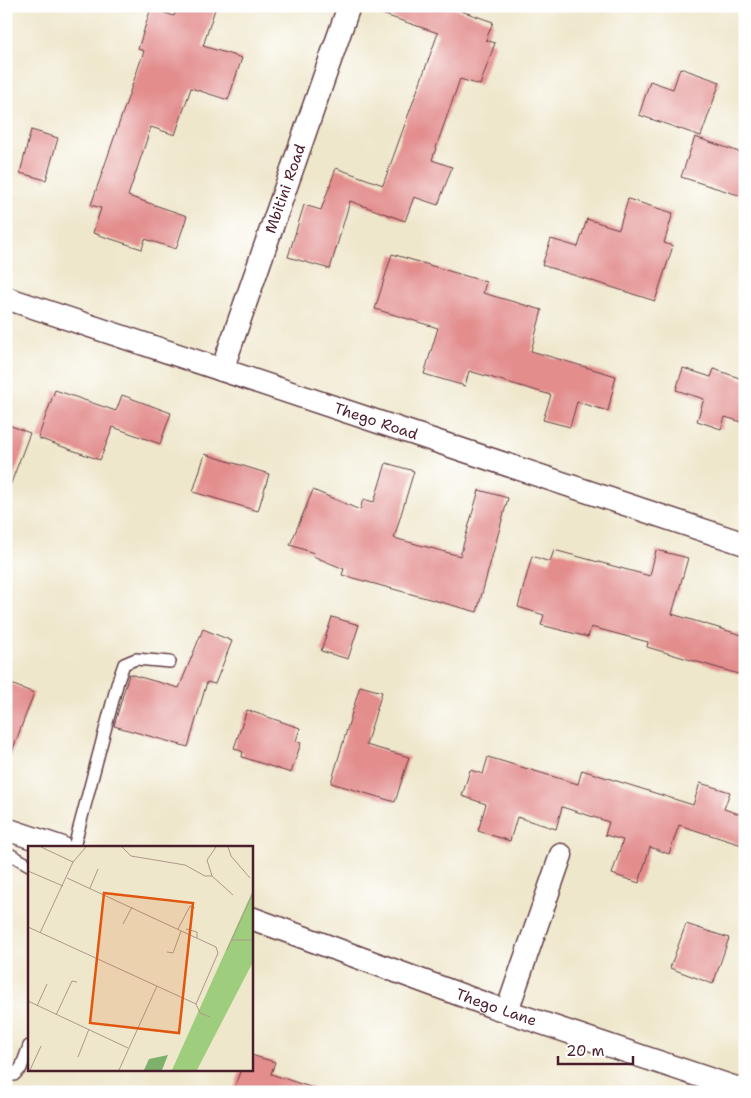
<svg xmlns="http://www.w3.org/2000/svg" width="751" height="1098" font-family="'Shantell Sans',sans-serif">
<rect width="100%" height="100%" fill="#fff"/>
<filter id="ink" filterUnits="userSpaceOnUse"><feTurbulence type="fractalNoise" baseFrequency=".02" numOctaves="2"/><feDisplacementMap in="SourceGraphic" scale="10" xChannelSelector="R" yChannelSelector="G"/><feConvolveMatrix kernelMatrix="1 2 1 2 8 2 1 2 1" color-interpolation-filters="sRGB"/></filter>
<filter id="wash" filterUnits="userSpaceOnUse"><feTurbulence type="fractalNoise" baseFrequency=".0096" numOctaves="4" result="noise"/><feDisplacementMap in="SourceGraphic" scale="20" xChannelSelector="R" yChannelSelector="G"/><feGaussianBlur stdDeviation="1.12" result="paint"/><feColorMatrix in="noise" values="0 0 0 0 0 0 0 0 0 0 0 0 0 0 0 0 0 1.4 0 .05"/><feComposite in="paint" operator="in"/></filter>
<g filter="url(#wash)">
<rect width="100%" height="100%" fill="#efe7cc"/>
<g id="blocks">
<!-- building -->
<g fill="#e38d8d">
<path d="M177 6H216L203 46 242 58 228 100 191 88 175 135 151 127 128 196 187 216 176 249 145 239 142 249 93 233 101 208 91 205 144 51 138 49 151 8 174 16Z"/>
<path d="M370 6H447L493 22 486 40 495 43 480 85 460 79 440 136 432 160 452 167 438 205 414 197 405 221 350 201 330 269 288 257 304 205 321 210 336 168 383 185 438 33 370 10Z"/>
<path d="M680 68 720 82 701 136 639 115 650 81 673 89Z"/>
<path d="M31 130 58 138 46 180 20 173Z"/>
<path d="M695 137 745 154V197L681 177Z"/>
<path d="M628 199 673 213 664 243 673 246 655 301 542 265 551 239 578 247 587 219 619 229Z"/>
<path d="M392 254 486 282 483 293 542 310 531 351 616 376 608 411 577 402 570 427 543 420 551 395 469 371 465 386 424 374 438 328 375 309Z"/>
<path d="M683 368 711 377 714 369 745 380V423L725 417 721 429 697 421 704 399 676 390Z"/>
<path d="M55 390 116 411 122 395 171 413 160 444 113 427 100 460 38 438Z"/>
<path d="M6 424 30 433 8 491H6Z"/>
<path d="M205 454 269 474 258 511 193 492Z"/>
<path d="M386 463 414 471 394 538 460 556 479 490 508 498 477 612 342 575 344 569 313 556 314 553 290 545 313 490 360 510 363 499 374 502Z"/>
<path d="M554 550 650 576 656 550 688 558 672 614 745 636V676L647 647 648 642 591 627 588 637 541 625 544 615 518 607 532 556 550 562Z"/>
<path d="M332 617 359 625 348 659 321 651Z"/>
<path d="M203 629 232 641 215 684 207 682 188 747 114 726 129 674 179 688Z"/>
<path d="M6 682 34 693 8 762H6Z"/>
<path d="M360 686 382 692 366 745 409 757 395 802 331 783Z"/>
<path d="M247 710 300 728 296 741 301 743 291 773 242 757 243 752 234 748Z"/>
<path d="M488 757 578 784 582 770 693 805 700 783 730 792 724 809 745 816V846L679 825 669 854 650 847 639 883 612 874 623 840 605 835 609 822 562 807 556 829 517 817 510 841 478 831 486 804 462 796 470 770 483 774Z"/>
<path d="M686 924 729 938 713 984 670 968Z"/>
<path d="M251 1055 275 1062 271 1074 313 1088 312 1092H233L241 1069H251Z"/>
</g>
</g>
</g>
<g filter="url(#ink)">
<use href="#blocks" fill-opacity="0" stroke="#633d43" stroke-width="1"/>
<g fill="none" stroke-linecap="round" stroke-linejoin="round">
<defs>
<g id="service">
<path d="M74 847 118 681 124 664 136 659 170 662"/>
<path d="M6 854 8 853 29 865"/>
<path d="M6 1075H14L21 1068 29 1046"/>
</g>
<g id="minor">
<path id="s1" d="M6 298 745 544"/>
<path id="s2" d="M222 370 349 6"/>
<path d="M6 829 60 847"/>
<path id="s3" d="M251 918 491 1006 745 1091"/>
<path d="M507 1011 561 855"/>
</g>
</defs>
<!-- service casing -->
<use href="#service" stroke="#633d43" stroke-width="14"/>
<!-- minor casing -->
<use href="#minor" stroke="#633d43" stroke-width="25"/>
<!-- service -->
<use href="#service" stroke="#fff" stroke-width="11"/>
<!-- minor -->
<use href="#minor" stroke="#fff" stroke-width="22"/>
</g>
</g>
<g text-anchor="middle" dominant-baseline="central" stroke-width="4" stroke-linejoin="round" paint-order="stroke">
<!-- street labels -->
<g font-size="15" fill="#4a1f2b" stroke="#fff">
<text stroke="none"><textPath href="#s2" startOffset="192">Mbitini Road</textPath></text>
<text stroke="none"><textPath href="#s1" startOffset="390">Thego Road</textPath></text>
<text stroke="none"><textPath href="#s3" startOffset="261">Thego Lane</textPath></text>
</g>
</g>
<!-- overview -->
<g transform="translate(28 846)">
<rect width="225" height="225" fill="#efe7cc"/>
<path d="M225 44V116L169 224H144Z" fill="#9ece7d"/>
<path d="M140 209 134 224H116L121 213Z" fill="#7eb16c"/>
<path fill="none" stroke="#ad978c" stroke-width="1" d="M13 1 45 16M94 1 103 10 157 19 177 30H184L205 49M200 1 203 10 222 32M0 25 35 40M184 30 179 14 188 1M39 32 188 101 190 107 168 158M62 42 70 23M95 78 104 61M0 81 168 158M150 83 162 60 167 62M158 83 169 86V92M12 87 45 16 58 1M203 94H225M199 104 225 47M139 106 145 107 153 85M0 155 100 202M168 158 172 167 182 171M9 160 19 138M28 169 44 135 49 136M50 211 61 183M2 224 13 200M91 224 129 140"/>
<path fill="#e0560e" fill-opacity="0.15" stroke="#e0560e" stroke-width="2.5" d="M76 47 165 57 151 187 62 177Z"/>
<rect width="225" height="225" fill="none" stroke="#4a1f2b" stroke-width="2.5"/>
</g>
<!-- margin -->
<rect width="751" height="1098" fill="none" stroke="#fff" stroke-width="25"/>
<!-- scale -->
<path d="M558 1056v8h75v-8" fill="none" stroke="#4a1f2b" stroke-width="2.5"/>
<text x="566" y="1056" font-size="15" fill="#4a1f2b" stroke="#ffffff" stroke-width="4" paint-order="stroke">20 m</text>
</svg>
